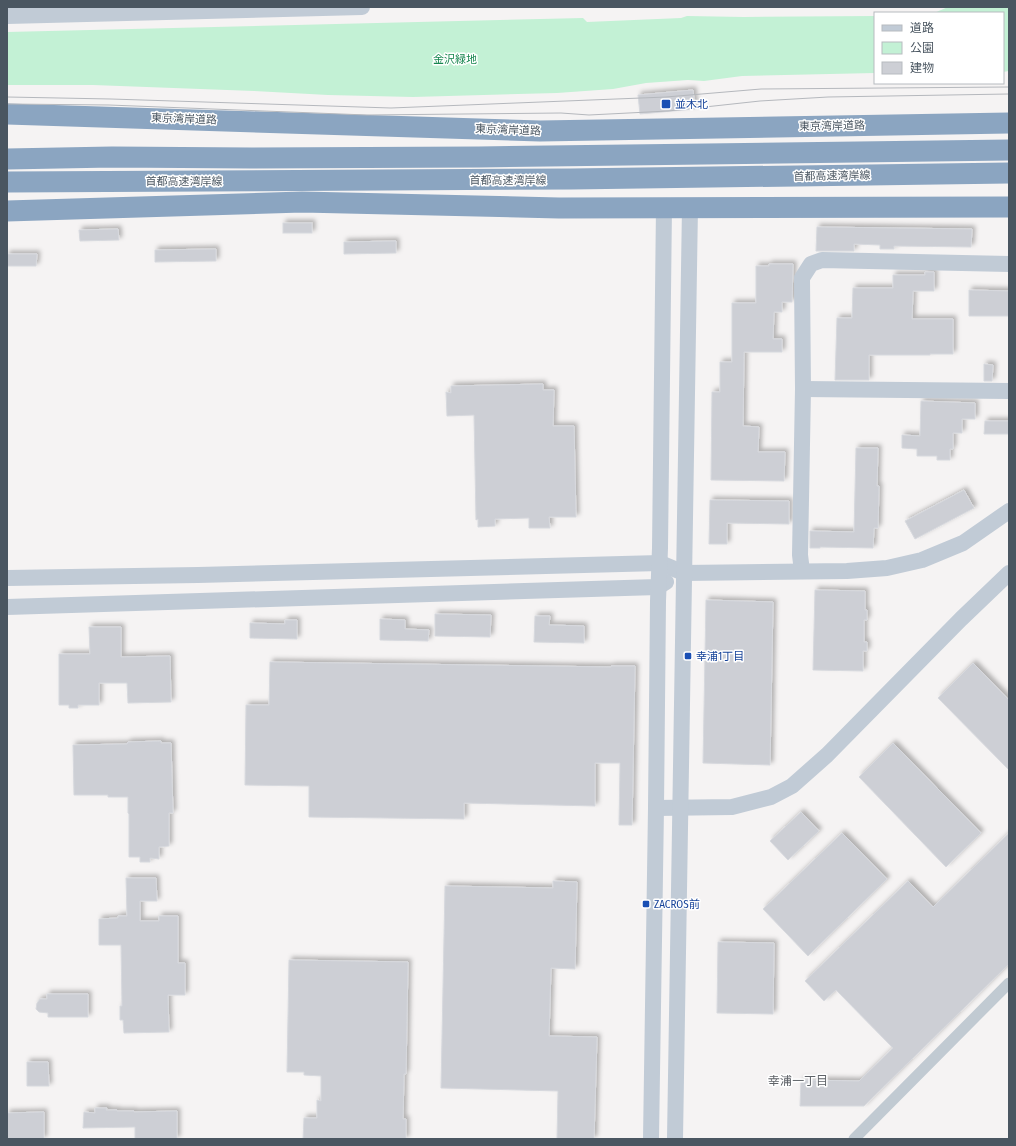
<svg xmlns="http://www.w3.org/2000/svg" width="1016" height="1146" font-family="'Fira Sans Condensed','Noto Sans JP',sans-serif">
<defs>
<filter id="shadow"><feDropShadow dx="3" dy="-3" stdDeviation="2" flood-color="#0004"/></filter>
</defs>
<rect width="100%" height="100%" fill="#f5f3f3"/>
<!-- green -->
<g fill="#c3f1d5">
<path d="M948 7 1009 8V71L1003 72V13H934Z"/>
<path d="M687 16 744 17 875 16V73L742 76 704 81 688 80 646 83 613 89 557 93 413 97 328 95 254 91 93 85H7V32L583 18 587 22 681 18Z"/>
</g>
<!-- building -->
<g fill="#cdcfd5" stroke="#d7d9de" filter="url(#shadow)">
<path d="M693 90 695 109 640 114 638 95Z"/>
<rect x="283" y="223" width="29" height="10"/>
<path d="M817 227 972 229 971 247 894 246V249H880V245L854 244V251H816Z"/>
<path d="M118 229 119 240 80 241 79 230Z"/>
<path d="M396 241V253L344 254V242Z"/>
<path d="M216 249V261L155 262V250Z"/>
<path d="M7 254H37L36 266H7Z"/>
<path d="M769 264H793L792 302H782V312H774L773 339H782V352H744L743 426 759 427 758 452H785L784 481 711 480 712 392H720V362H732V303H756V266H769Z"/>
<path d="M925 272H934V291H913L912 319H953V354H930V355H869V380H835L837 318H852L853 288H893V275H925Z"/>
<path d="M969 290 1009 291V316H969Z"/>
<path d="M984 364 993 365 992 381H984Z"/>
<path d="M543 384V390H554L553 426H574L576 517H549L550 528H529V518L495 519V526L478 527V519L476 520 474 415 447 416 446 392 451 393V386Z"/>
<path d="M921 401 975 403V419H962V433H953V449H950V460H937V456H917V449L902 448V435L920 436Z"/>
<path d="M985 421H1009V434H984Z"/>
<path d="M856 448H878L877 486H879L878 528H874L873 548 820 547V548H810V531L854 532Z"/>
<path d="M964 490 974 508 915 539 905 521Z"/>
<path d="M710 500 789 501V524L727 523V544H709Z"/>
<path d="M815 590 865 591V610H867V620H864V642H867V651H863V671L813 670Z"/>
<path d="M706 600 773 602 770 765 703 763Z"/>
<path d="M435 614 491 615 490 637 435 636Z"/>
<path d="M535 616H550L549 625 584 626V643L534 642Z"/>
<path d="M380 619 405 620V629L429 630 428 641 380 640Z"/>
<path d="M285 620H297V639L250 638V623L285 624Z"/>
<path d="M89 627H121V657L170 656 171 702 128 703 127 683H99V705H78V708H69V705H59V654H90Z"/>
<path d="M270 662 611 667V666H635L632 825H619L620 763H595V806L464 803V819L309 817V786L245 785 246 705H269Z"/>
<path d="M973 663 1009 700V770L938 698Z"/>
<path d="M161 741V743H171L173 813H169V846L159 847V859L150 858V862H140V857H129V814L128 813V797H108V795H74L73 745 127 744 128 742Z"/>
<path d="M893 743 981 833 946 867 859 777Z"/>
<path d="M801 812 819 831 788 860 770 841Z"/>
<path d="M842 833 887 879 808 956 763 909Z"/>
<path d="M1009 833V964L864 1106H800L801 1080 859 1081 893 1048 836 990 824 1001 805 981 908 881 933 907Z"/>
<path d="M126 878H156L157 901H140V921H159V916H178V963H185V995H168L169 1032 124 1033 123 1020H120V1006H122L121 945H99V919L118 918V916H127Z"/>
<path d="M553 881 577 882 575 969 551 968 549 1036 597 1037 594 1139H557L558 1091 441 1088 445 886 553 888Z"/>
<path d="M718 942 774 943 773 1014 717 1013Z"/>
<path d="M289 960 408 962 406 1074H404L403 1119H406V1139H303L304 1118H317V1100L321 1101V1076L304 1075V1072H287Z"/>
<path d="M47 994H88V1017H48V1013L39 1012 36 1009 37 1003 40 999H47Z"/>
<path d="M27 1062H48L49 1086H27Z"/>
<path d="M95 1108H107L106 1110H117V1111H134V1112L177 1111V1139H135V1127L83 1128 84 1112 95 1113Z"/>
<path d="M44 1112V1139H7V1113Z"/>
</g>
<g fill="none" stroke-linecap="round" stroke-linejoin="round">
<!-- street -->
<path stroke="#c1cad2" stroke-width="11" d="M854 1139 1009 983"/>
<!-- secondary -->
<g stroke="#c1cbd6" stroke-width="16">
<path d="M7 16 362 7"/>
<path d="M803 389 1009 391"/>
<path d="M802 571 800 555 803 389 802 278 811 264 822 260 1009 264"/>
<path d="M7 578 198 575 660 563 684 573 847 571 887 568 922 560 963 543 1009 511"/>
<path d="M7 607 658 587 666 582"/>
<path d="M656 808 732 807 771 797 792 786 827 755 961 619 1009 573"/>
<path d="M651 1139 656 808 658 601 660 548 664 207"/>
<path d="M675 1139 690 207"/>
</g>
<!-- highway -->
<g stroke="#8ba5c1" stroke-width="21">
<path d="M7 114 540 131 1009 123"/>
<path d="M7 159 112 157 251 158 479 157 1009 150"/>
<path d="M7 182 571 179 1009 173"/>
<path d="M7 211 302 202 559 208 1009 207"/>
</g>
<!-- tram -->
<g stroke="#b5b8bd" stroke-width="1">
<path d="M7 97 111 99 391 108 666 97 761 89 1009 87"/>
<path d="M7 104 109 105 367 115 561 113 589 115 668 111 760 101 828 97 1009 94"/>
</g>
</g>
<!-- markers -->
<g fill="#1a4fb4" stroke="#fff" stroke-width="1.5">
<rect x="661" y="99" width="10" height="10" rx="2"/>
<rect x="684" y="652" width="8" height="8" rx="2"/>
<rect x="642" y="900" width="8" height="8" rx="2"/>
</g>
<g text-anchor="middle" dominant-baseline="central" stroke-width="3" stroke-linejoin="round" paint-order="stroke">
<!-- park labels -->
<g font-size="11" fill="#17864f" stroke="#fff">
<text x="455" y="59">金沢緑地</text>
</g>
<!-- transit labels -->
<g font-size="11" fill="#164399" stroke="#fff" text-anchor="start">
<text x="675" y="104">並木北</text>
<text x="696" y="656">幸浦1丁目</text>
<text x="654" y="904">ZACROS前</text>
</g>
<!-- street labels -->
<g font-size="11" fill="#4a5661" stroke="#fff">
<text transform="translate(184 119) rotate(2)">東京湾岸道路</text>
<text transform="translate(832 126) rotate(-1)">東京湾岸道路</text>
<text transform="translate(508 130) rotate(2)">東京湾岸道路</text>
<text transform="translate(832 176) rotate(-1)">首都高速湾岸線</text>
<text x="508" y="180">首都高速湾岸線</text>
<text x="184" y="181">首都高速湾岸線</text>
</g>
<!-- neighbourhood labels -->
<g font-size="12" fill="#5f6368" stroke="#fff">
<text x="798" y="1081">幸浦一丁目</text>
</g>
</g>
<!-- border -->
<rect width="1016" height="1146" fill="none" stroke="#4a5661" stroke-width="16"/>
<!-- legend -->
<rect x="874" y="12" width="130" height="72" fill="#ffffff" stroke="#b7bbc0"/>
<rect x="882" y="25" width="20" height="6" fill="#c1cbd6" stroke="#b7bbc0"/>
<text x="910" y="32" font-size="12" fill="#4a5661">道路</text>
<rect x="882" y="42" width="20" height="12" fill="#c3f1d5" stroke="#b7bbc0"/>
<text x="910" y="52" font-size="12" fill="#4a5661">公園</text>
<rect x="882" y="62" width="20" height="12" fill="#cdcfd5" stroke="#b7bbc0"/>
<text x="910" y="72" font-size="12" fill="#4a5661">建物</text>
</svg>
